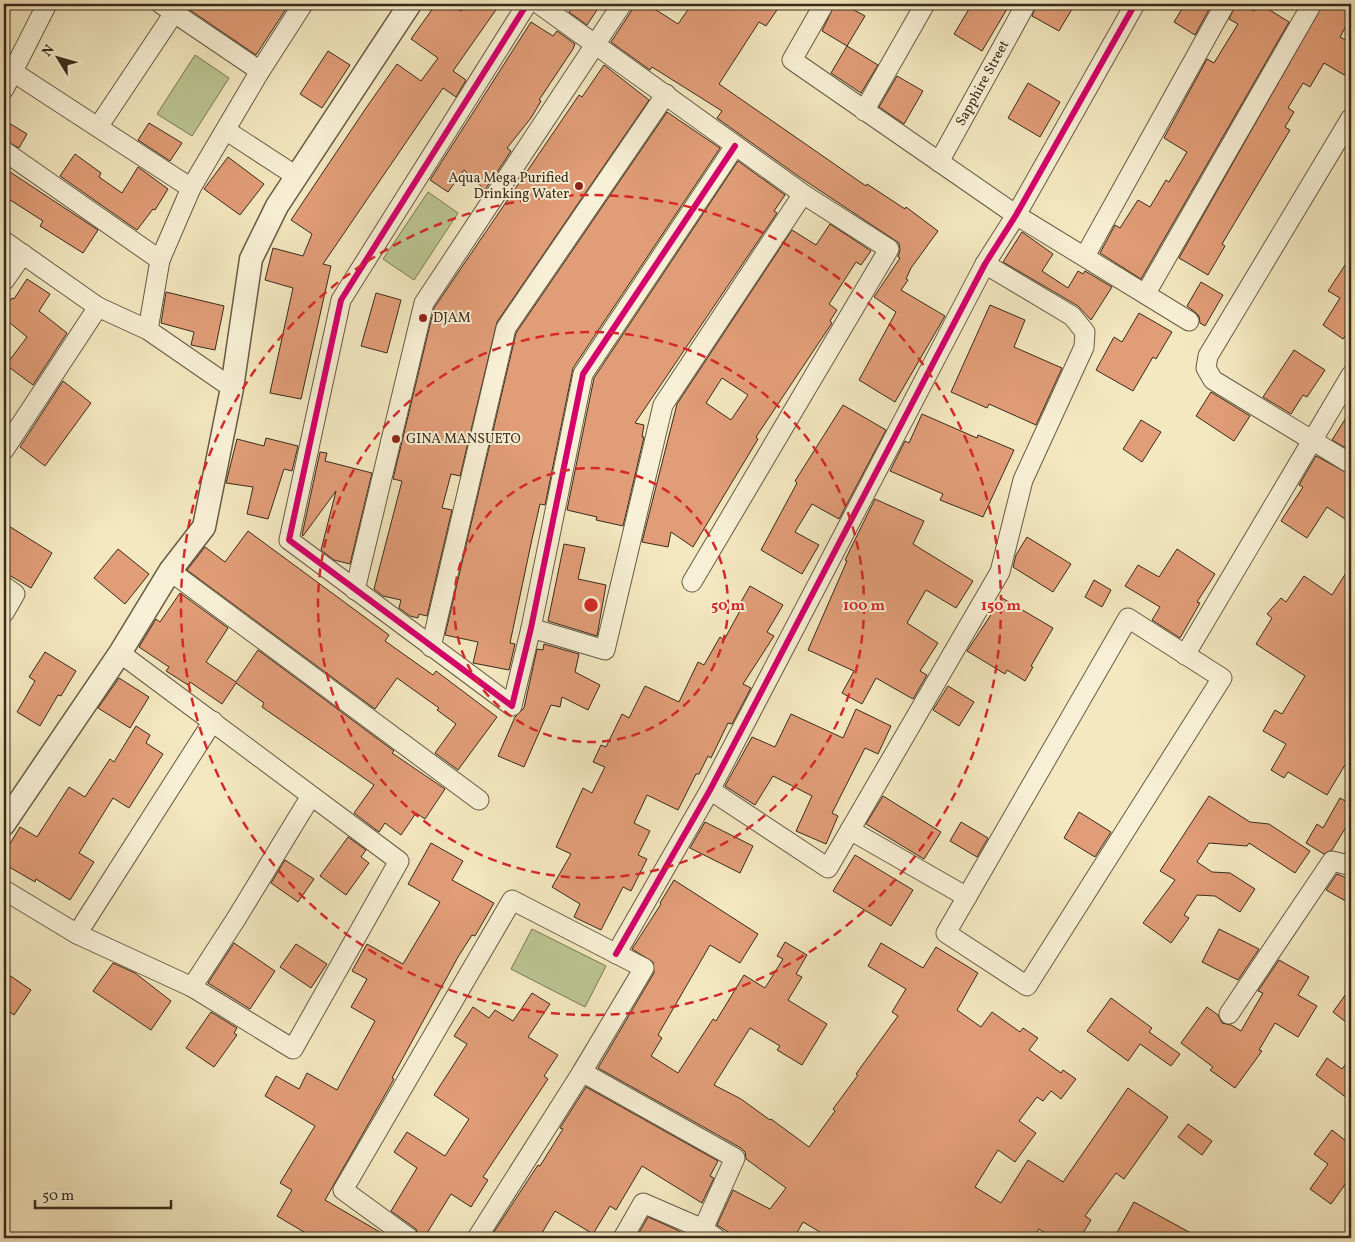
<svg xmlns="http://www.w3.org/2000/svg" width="1355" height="1242" font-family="Vollkorn,serif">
<rect width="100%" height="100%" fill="#f4e8c0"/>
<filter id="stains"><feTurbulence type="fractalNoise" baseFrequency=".004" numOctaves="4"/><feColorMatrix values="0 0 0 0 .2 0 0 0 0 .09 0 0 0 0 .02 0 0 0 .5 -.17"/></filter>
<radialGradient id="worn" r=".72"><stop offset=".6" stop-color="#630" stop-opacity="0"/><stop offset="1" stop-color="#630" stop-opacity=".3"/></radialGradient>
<!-- garden -->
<g fill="#bbc692" stroke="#7a7856">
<path d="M195 55 229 78 192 136 157 114Z"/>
<path d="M428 192 458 213 414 280 383 259Z"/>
<path d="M532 929 606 966 585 1007 511 969Z"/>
</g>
<!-- building -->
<g fill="#e19d78" stroke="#382b1b" fill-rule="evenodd">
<path d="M181 4H278L286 9 256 55Z"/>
<path d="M436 4H449L461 11 464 6 460 4H500L453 71 466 80 456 97 443 88 323 264 331 266 301 399 270 393 293 288 265 280 273 248 303 256 312 234 291 220 366 108 397 64 421 81 438 58 411 39Z"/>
<path d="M574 4H601L587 25 569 12Z"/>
<path d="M636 4H647L678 24 692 4H781L766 26 759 22 719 84 866 186 867 184 905 209 906 207 938 231 911 268 906 279 908 280 901 290 945 316 895 402 859 380 896 312 874 297 900 258 898 257 900 250 899 243 798 176 717 118 722 111 652 67 650 70 611 42Z"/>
<path d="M835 4H843L865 16 847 46 822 31Z"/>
<path d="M972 4H1010L982 51 954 34Z"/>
<path d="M1037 4H1075L1059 31 1032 16Z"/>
<path d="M1185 4H1212L1195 35 1174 22Z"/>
<path d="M1236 4H1242L1254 11 1260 4 1289 22 1141 279 1100 253 1115 225 1120 228 1138 200 1150 207 1166 180 1169 182 1187 152 1164 138 1207 59 1214 63 1238 24 1229 19Z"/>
<path d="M1323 4H1351V17L1340 37 1351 43V79L1324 63 1310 87 1303 83 1288 108 1294 112 1285 127 1290 130 1222 244 1225 246 1208 275 1179 258Z"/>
<path d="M531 22 553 36 557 31 575 44 573 49 539 100 541 101 531 118 507 148 511 151 485 190 464 170 448 192 430 180Z"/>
<path d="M847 46 878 65 861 93 831 73Z"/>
<path d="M328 51 350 65 322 108 300 94Z"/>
<path d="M604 65 649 100 497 322 460 476 451 474 442 508 452 510 427 616 419 614 418 618 410 616 399 608 401 600 383 596 374 589 402 481 393 479 434 308 579 95 582 97Z"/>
<path d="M897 76 923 91 904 124 879 107Z"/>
<path d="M1028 83 1060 102 1040 137 1008 118Z"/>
<path d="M667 112 720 148 573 368 545 505 540 504 532 539 510 643 515 644 509 670 473 663 478 642 445 635 516 333Z"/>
<path d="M4 120 27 134 19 148 4 140Z"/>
<path d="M149 123 182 143 170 161 138 140Z"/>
<path d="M75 154 101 173 99 177 122 193 138 167 168 189 155 210 153 209 137 230 60 176Z"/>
<path d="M228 157 264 184 240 215 204 189Z"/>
<path d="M738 161 785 195 774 211 777 213 635 423 644 425 642 437H644L623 526 596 520 597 517 567 510 594 378Z"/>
<path d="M4 168 98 230 83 253 40 226 43 221 4 196Z"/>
<path d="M830 224 871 251 861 265 856 262 829 304 837 310 830 321 832 323 756 437 758 439 693 547 671 532 668 547 642 542 677 404 792 230 816 245ZM722 378 748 395 731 420 706 403Z"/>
<path d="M1022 232 1053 254 1042 271 1068 288 1078 271 1083 274 1085 271 1112 287 1091 320 1078 306 1003 262Z"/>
<path d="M1351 256V327L1343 339 1323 325 1340 298 1328 291Z"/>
<path d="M27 279 50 294 39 311 67 333 33 385 6 365 27 337 4 318V308L12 298 14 299Z"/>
<path d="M1201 282 1223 295 1205 326 1200 323 1199 316 1195 312 1187 306Z"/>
<path d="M166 292 224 306 215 350 191 345 194 332 161 323Z"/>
<path d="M376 293 401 300 387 353 361 346Z"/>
<path d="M990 305 1025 320 1014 347 1062 368 1036 425 989 404 987 408 951 392Z"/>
<path d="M1139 313 1172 332 1156 359 1153 357 1133 391 1096 370 1114 337 1122 342Z"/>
<path d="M1294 350 1325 370 1307 397 1303 395 1291 414 1263 397Z"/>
<path d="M63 381 91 403 45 466 20 447Z"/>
<path d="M1211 392 1250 416 1234 441 1196 416Z"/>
<path d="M843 405 886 430 839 519 812 504 795 532 819 545 802 574 761 550 797 483 795 481Z"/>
<path d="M1351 410V451L1332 440Z"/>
<path d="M922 414 977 438 978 435 1014 450 983 517 940 500 943 494 890 471 905 441 909 443Z"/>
<path d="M1141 420 1161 432 1142 462 1123 449Z"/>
<path d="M266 438 298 446 292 471 284 469 268 519 247 514 253 487 226 483 237 439 264 446Z"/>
<path d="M320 452 327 453 325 461 372 473 350 564 334 560 321 550 336 491 303 536 302 535Z"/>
<path d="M1316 456 1351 475V523L1327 507 1307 538 1281 521 1303 487 1299 485Z"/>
<path d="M875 499 924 521 913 544 973 581 956 608 926 590 907 623 938 643 920 671 927 675 913 699 876 678 862 704 842 693 854 671 808 650 847 561 845 560Z"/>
<path d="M4 523 52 553 31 588 4 572Z"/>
<path d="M248 531 389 635 385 641 433 675 436 671 497 717 458 770 435 753 456 724 437 710 439 708 397 678 375 709 187 570 205 547 225 562Z"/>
<path d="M1027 537 1071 564 1053 592 1013 567 1016 555Z"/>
<path d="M564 544 585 548 578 579 606 585 597 636 548 621Z"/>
<path d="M118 549 149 574 125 604 94 578Z"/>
<path d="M1177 549 1215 574 1197 602 1200 603 1180 638 1152 620 1160 607 1125 586 1138 565 1159 577Z"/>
<path d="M1351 565V769L1345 765 1327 795 1288 772 1284 778 1271 770 1286 744 1263 731 1275 710 1282 714 1305 676 1256 644 1272 618 1267 614 1281 598 1286 602 1304 576 1332 595Z"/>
<path d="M1094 580 1111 590 1102 607 1085 597Z"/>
<path d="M750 586 783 605 767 632 774 636 743 684 751 688 732 724 728 723 711 758 708 756 699 774H696L678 810 647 795 634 823 650 831 638 855 647 859 631 891 623 887 601 930 574 917 580 904 552 887 571 854 556 847 583 788 592 793 605 767 593 762 601 745 606 747 622 714 629 718 645 686 679 702 698 662 704 665 720 637 724 640 741 609 738 607Z"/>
<path d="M180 593 228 628 206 662 236 682 258 650 394 751 392 753 445 789 425 819 416 813 401 835 385 823 379 832 354 813 374 785 262 707 264 703 236 683 222 704 190 682 188 685 166 671 169 667 139 647 156 619 160 622Z"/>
<path d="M1002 598 1053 628 1031 666 1033 667 1025 681 1007 670 1005 674 967 651Z"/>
<path d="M544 644 579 654 575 672 600 685 588 710 562 697 560 707 551 705 524 767 498 756 515 717 524 708 537 649 543 650Z"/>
<path d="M45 652 76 671 61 696 58 695 40 726 17 712 35 681 29 677Z"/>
<path d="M119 678 149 697 130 728 98 708Z"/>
<path d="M948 686 974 702 959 726 933 710Z"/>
<path d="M856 709 891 726 878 754 865 748 832 813 838 816 826 844 796 831 812 796 773 776 755 805 725 786 752 737 775 747 791 714 843 738Z"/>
<path d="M136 726 150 735 146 743 163 754 129 808 113 798 79 853 94 862 70 900 36 879 35 882 4 864V854L20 827 37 837 69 787 85 797 110 759 114 762Z"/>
<path d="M883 796 941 832 924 859 866 824Z"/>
<path d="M1209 796 1250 822 1269 824 1310 851 1295 873 1249 843 1247 846 1209 843 1197 862 1212 872 1230 873 1255 889 1240 912 1215 896 1197 895 1184 915 1189 918 1171 943 1143 923 1175 880 1160 871Z"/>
<path d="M1340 798 1351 804V831L1346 827 1332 850 1324 854 1306 843 1317 824 1323 828Z"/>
<path d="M1079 812 1111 832 1095 857 1064 838Z"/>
<path d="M705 822 753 846 740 873 690 848Z"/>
<path d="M961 822 988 838 977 857 950 841Z"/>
<path d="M348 837 366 850 361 857 369 863 346 895 320 876Z"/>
<path d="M431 843 463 861 452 880 494 903 475 936 472 935 458 957 392 1078 394 1079 325 1200 390 1238H314L277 1216 292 1190 280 1183 315 1126 265 1096 276 1076 299 1089 307 1073 337 1090 375 1021 351 1007 367 979 352 971 367 944 403 964 440 902 408 884Z"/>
<path d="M855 855 913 890 891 926 833 891Z"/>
<path d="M285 860 314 879 298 902 271 883Z"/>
<path d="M1337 874 1351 880V904L1326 890Z"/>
<path d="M674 880 758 934 740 963 710 945 658 1035 662 1038 651 1056 678 1073 713 1019 716 1021 744 975 765 988 783 959 777 956 785 942 807 955 796 974 802 977 788 1000 827 1024 802 1065 777 1050 780 1046 750 1028 714 1085 741 1099 770 1120 771 1119 809 1147 835 1111 833 1109 858 1075 856 1074 898 1016 892 1012 906 989 868 966 881 943 923 968 936 947 978 973 957 1010 981 1027 992 1012 1020 1032 1023 1028 1038 1038 1029 1050 1061 1073 1063 1070 1076 1079 1061 1099 1051 1091 1043 1101 1037 1097 1019 1121 1036 1133 1015 1162 998 1150 975 1187 1001 1203 1028 1160 1063 1182 1128 1088 1168 1117 1124 1179 1116 1173 1085 1216 1091 1220 1080 1238H1053L1039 1229 1033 1238H830L803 1222 794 1238H738L717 1225 733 1190 770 1209 786 1188 746 1159 745 1152 741 1148 598 1068 654 973 653 962 632 949 661 904 660 903Z"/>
<path d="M1219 929 1259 949 1238 980 1202 962Z"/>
<path d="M234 943 275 971 250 1009 208 983Z"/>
<path d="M296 944 327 964 311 988 280 967Z"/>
<path d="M1279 960 1309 977 1298 995 1317 1006 1298 1037 1275 1023 1259 1050 1262 1051 1235 1088 1210 1070 1213 1067 1181 1043 1207 1007 1218 1015 1222 1023 1231 1025 1241 1031 1263 993 1258 991Z"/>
<path d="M113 963 135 973 171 1001 151 1030 93 991Z"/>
<path d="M9 975 31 990 14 1015 4 1008V983Z"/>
<path d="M1351 987V1026L1333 1012Z"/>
<path d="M532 993 550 1004 528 1037 558 1055 544 1076 548 1079 483 1177 488 1180 471 1207 451 1194 424 1238H420L416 1229 391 1211 417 1168 394 1152 407 1132 445 1156 469 1119 434 1095 467 1044 454 1036 473 1007 489 1018 495 1010 513 1021Z"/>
<path d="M1111 998 1152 1028 1149 1032 1180 1054 1171 1066 1140 1044 1128 1061 1087 1031Z"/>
<path d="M211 1012 237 1028 234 1033 237 1035 214 1067 186 1048Z"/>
<path d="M1351 1057V1101L1316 1075 1327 1058 1342 1069Z"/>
<path d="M586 1087 718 1161 710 1176 714 1178 702 1203 642 1166 616 1210 610 1206 593 1234 555 1211 539 1238H490L538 1165 540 1166 563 1129 560 1128Z"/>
<path d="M1188 1124 1212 1141 1202 1155 1178 1137Z"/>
<path d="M1332 1130 1351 1145V1176L1331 1204 1310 1189 1328 1164 1314 1154Z"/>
<path d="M1134 1202 1200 1238H1114Z"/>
<path d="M648 1217 675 1229 691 1238H636Z"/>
</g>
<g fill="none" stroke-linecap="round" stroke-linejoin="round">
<defs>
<g id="minor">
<path d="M161 4 260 71"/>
<path d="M527 4 341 300 289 540 512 706 531 628 583 374 735 146"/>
<path d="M539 4 803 194 889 249 692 582"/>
<path d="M824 4 792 60 1016 215 1189 321"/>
<path d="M13 72 191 188"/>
<path d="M4 89 47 4"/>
<path d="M864 111 925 4"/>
<path d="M1351 118 1208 356 1206 368 1213 380 1351 464"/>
<path d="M98 127 174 13"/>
<path d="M227 131 296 176"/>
<path d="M4 151 160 260"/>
<path id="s1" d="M939 162 1026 4"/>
<path d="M4 241 98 307"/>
<path d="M1085 256 1225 4"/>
<path d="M4 281 23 254"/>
<path d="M1146 293 1312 4"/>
<path d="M148 330 160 260 191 188 260 71 303 4"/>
<path d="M4 450 98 307 148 330 232 388"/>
<path d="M170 571 479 800"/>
<path d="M4 586 15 594 4 613"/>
<path d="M355 590 424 303 622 4"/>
<path d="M1128 618 1222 678 1027 986 946 933Z"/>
<path d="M531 628 605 650 663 405 803 194"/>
<path d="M431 647 506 328 666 94"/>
<path d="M120 653 399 861 293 1049 192 987 236 919 311 796"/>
<path d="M1185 655 1351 375"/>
<path d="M710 790 828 868 1000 572 1023 480 1084 347 1085 332 1072 316 985 264"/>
<path d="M850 830 967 897"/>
<path d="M4 890 77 934"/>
<path d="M616 954 710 790 985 264 1016 215 1135 4"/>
<path d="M192 987 77 934 213 721"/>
<path d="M1229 1014 1332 861 1348 865 1351 861"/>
<path d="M409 1238 343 1190 512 900 644 968 582 1072 735 1158 703 1229"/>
<path d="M477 1238 582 1072"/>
<path d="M623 1238 643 1203 703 1229 716 1238"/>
</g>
<path id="tertiary" d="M4 824 120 653 170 571 204 527 232 388 251 259 277 206 410 4"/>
</defs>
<!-- minor casing -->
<use href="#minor" stroke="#675a44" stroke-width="21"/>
<!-- tertiary casing -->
<use href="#tertiary" stroke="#675a44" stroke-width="25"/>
<!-- minor -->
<use href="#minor" stroke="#f8f0d6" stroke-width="19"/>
<!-- tertiary -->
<use href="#tertiary" stroke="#f8f0d6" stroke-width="22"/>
<defs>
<g id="cycleway">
<path d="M527 4 341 300 289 540 512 706 531 628 583 374 735 146"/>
<path d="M616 954 710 790 985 264 1016 215 1135 4"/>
</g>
</defs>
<!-- cycleway casing -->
<use href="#cycleway" stroke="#f8f0d6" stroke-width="9"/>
<!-- cycleway -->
<use href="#cycleway" stroke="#d6006c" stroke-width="6"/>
</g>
<!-- distance rings -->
<g fill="none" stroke="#d62828" stroke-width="2.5" stroke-dasharray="9 6">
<circle cx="591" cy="605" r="137"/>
<circle cx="591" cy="605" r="273"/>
<circle cx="591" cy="605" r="410"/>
</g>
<!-- markers -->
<g fill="#8f2418" stroke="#f8f0d6" stroke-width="2">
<circle cx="579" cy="186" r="5"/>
<circle cx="423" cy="318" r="5"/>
<circle cx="396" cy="439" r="5"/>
</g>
<g text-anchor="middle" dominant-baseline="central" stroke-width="4" stroke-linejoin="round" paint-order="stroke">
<!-- street labels -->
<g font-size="14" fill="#382b1b" stroke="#f8f0d6">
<text stroke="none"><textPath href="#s1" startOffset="90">Sapphire Street</textPath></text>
</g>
<!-- poi labels -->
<g font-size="14" fill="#382b1b" stroke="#f8f0d6" text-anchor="start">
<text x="569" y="178" text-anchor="end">Aqua Mega Purified<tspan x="569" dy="16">Drinking Water</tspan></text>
<text x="433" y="318">DJAM</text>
<text x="406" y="439">GINA MANSUETO</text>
</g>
</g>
<circle cx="591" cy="605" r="8" fill="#d62828" stroke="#f8f0d6" stroke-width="2.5"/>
<g font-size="15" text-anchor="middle" font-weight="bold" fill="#d62828" stroke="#f8f0d6" stroke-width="4" stroke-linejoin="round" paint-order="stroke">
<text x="728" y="610">50 m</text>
<text x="864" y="610">100 m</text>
<text x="1001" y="610">150 m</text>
</g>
<!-- margin -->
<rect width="1355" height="1242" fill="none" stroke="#f4e8c0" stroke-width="20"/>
<rect x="5" y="5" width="1345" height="1232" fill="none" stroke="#382b1b" stroke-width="2.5"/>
<rect x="10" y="10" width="1335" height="1222" fill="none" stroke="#382b1b"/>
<!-- north arrow -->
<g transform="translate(58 58) rotate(307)" stroke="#f8f0d6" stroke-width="4" paint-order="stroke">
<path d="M0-4L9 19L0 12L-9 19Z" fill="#382b1b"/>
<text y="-8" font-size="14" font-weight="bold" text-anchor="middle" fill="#382b1b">N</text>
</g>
<!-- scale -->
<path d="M35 1200v8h136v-8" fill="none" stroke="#382b1b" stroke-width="2.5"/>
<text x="42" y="1200" font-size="15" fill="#382b1b" stroke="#f8f0d6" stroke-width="4" paint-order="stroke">50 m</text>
<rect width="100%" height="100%" filter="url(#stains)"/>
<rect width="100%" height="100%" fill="url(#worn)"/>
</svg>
